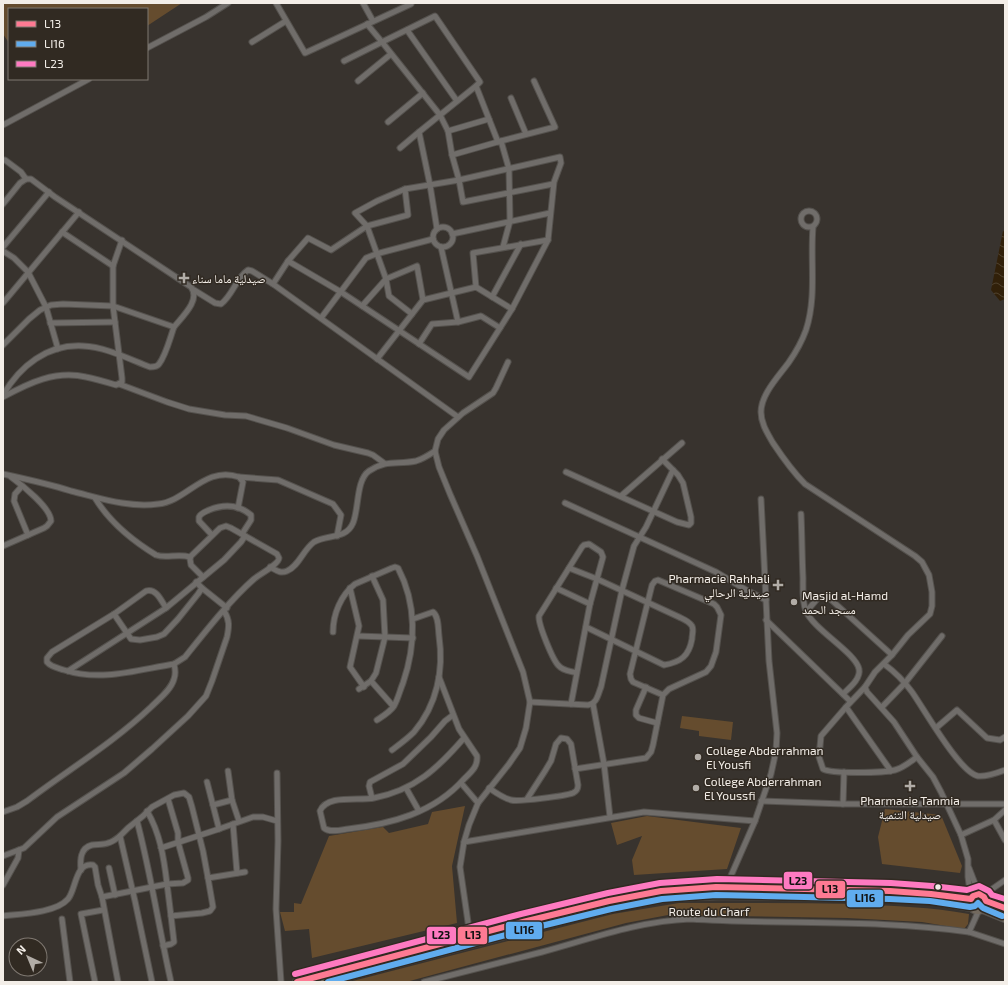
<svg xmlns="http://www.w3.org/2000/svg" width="1008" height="985" font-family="'Exo 2','Noto Naskh Arabic',sans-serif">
<defs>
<pattern id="water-waves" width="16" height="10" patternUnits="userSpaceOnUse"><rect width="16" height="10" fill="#312009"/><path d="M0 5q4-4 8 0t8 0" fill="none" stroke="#4f412d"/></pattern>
</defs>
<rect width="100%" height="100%" fill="#38332e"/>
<!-- green -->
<g fill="#654c2e">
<path d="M3 3H182L147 26V9H9V43L3 34Z"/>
<path d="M682 716 733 722 731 740 699 736V731L680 728Z"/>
<path d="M465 806 452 866 457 923 312 958 309 929 285 931 280 912H294V903L301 904 329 836 383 827 389 833 428 824 432 812Z"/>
<path d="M885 809 941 815 962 866 960 873 882 864 878 837Z"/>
<path d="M647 816 741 828 727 869 634 875 632 860 642 836 617 845 611 823Z"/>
<path d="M679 903C738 903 797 903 856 904 894 906 932 907 969 914L968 924 964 929 922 922 847 918 668 915 626 923 406 982H349L613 914Z"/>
</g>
<!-- water -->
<path fill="url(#water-waves)" d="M1003 231 1005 232V299L1000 301 991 290Z"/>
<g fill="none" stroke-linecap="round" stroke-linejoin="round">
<defs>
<g id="minor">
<path d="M276 3 305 53 411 4"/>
<path d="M363 3 373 21"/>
<path d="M407 30 457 101"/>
<path d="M252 42 286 21"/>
<path d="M147 48 206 17 228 3"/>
<path d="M344 61 382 42 367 24"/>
<path d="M358 81 391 54"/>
<path d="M511 98 526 134"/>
<path d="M388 122 423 93"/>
<path d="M3 125 89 79"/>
<path d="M448 131 440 115 382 42 435 16 480 82 476 86"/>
<path d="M501 141 555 127 534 81"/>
<path d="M400 148 419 132"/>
<path d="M452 155 448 131 489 119"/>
<path d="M3 160H5L21 172 26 179"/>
<path d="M3 204 20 183 26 179H31L55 197 191 287C201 300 182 317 174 327L113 306 63 304 51 305 40 310 29 319 3 345"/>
<circle cx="809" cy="219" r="8"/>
<path d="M813 227C810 261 817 296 806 330 802 341 796 352 789 362 779 376 761 394 761 412 761 424 768 434 773 443 783 458 793 472 805 484L915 556 922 562 929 575 932 592V606L930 614 908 635 892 655 875 672 865 687 867 692 894 722 917 757 933 777 941 792 961 835 968 859V877L971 898"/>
<circle cx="443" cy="237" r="10"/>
<path d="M437 229 430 185 419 132 476 86 498 142"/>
<path d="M62 232 113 266"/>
<path d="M452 234 550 213"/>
<path d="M3 247 49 192"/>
<path d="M441 247 458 322"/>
<path d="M503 247 510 221 509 169 501 141 452 155 459 180 463 202 553 184"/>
<path d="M3 251 14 258 28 272 46 307 58 349"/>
<path d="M288 261 308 238 331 250 367 226 408 215 405 189"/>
<path d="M273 284 288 261 341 292 469 377 512 309 548 240 554 182 561 163 560 157 459 180 405 189 377 201 355 213 367 226 386 279 389 296 412 314"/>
<path d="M476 287 473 253 548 240"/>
<path d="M194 290 215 303 221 304C233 295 236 278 248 270L252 271 273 284 458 417"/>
<path d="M492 297 521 244"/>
<path d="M3 303 79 212"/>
<path d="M362 306 386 279 417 266 423 300"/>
<path d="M321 318 366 258 376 254 433 239"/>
<path d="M50 323 115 322"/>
<path d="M419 344 432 324 458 322 481 316 500 328"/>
<path d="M377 359 423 300 476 287 512 309"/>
<path d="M119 384 167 402 189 409 225 415 246 416 287 428 334 445 368 453 373 455 384 463"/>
<path d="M3 395C20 366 47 344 83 346 106 347 129 359 150 367 153 367 157 367 159 364 166 355 170 338 174 327"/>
<path d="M3 397C29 383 55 370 86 377 96 379 106 382 116 385L122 382V378L113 306V266L122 240"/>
<path d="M566 472 677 522 689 525 691 523V517L683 483 678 475 662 459"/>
<path d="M3 474C26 479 49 484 71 491 100 498 128 508 158 504 186 502 205 465 239 477L243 482 238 508"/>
<path d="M239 477 278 480 333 504 341 515 337 536"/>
<path d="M22 486 15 494 14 501 28 535"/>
<path d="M621 496 682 443"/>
<path d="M95 498C109 521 133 541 156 555 167 559 177 553 190 557"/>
<path d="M565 503 716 572 748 591 766 600"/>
<path d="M801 514C802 535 802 557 803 578 803 588 802 602 806 611 813 629 856 653 859 669 861 679 849 688 843 694"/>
<path d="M212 535 199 521V517C201 513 205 512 209 510 224 504 238 504 251 515V520L242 534"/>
<path d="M3 546 44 528 47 526 51 521C51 508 22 485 11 477"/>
<path d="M270 567C276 570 280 574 287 571 299 566 303 550 314 542 327 534 346 540 353 523 359 509 356 480 369 471 387 459 397 465 416 461 423 459 429 455 435 451"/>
<path d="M569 568 597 579 679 617C683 619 689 621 692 626 694 630 692 634 692 639 689 656 681 662 664 665L586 627"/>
<path d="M202 588 227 608"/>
<path d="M350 588 359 626 350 667 364 687"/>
<path d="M556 588 590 604"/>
<path d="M166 608C161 600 156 588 146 591L114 614 52 652 47 658V662C51 667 58 668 64 670 101 682 137 670 174 664L185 657C205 632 230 600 254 579 260 574 279 564 279 558L277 554 231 528 226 526 220 528 191 556 190 559 191 565 203 577"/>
<path d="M806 612 818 598 827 596 892 655"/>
<path d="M114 614 131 639 140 640 157 637 164 634 178 619 198 594 202 588 196 582"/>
<path d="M766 620 850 701"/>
<path d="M333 632C333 614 341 595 355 584L392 568 395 567 398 568C417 604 416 645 403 683 400 690 398 699 394 706 390 712 383 716 377 720"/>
<path d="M358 636 413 638"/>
<path d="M884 664C895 672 904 681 912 692 924 709 960 773 978 776 987 777 997 773 1005 770"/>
<path d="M68 671 166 608 224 560 241 542 245 536"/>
<path d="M439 677 459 729 477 756C478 767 471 772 464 779 434 813 391 824 348 829 340 830 330 833 324 828L320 811C327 794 358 801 374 798 415 790 438 768 464 738"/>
<path d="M371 681 393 706"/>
<path d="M646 687 636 710V715L639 718 657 723"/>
<path d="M865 687 846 707 821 736 819 757 823 769C831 774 884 773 895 770 903 768 910 762 917 757"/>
<path d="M359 689 371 681 376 673 385 637 383 600 372 576"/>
<path d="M530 702 588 705C597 704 598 694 601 687L622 590 634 546 646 527 673 470"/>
<path d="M571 704 590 604 603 557 601 552 589 544 584 545 582 547 539 616C538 624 553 661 559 666 563 671 571 671 577 673"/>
<path d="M593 704 604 764 610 817"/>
<path d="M846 707 891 771"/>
<path d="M882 707 905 683 942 636"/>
<path d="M936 728 957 710 987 738 1000 740 1005 737"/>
<path d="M392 750C400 744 407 739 414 732 437 705 444 670 439 636 438 628 439 617 433 612L413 619"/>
<path d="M575 769 646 758 651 752 653 745 663 695 669 689 706 672 711 666 716 652 721 615 717 607 714 604 658 580 655 581 652 585 630 674 631 679 633 682 663 695"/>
<path d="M228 771 232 800 239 821"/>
<path d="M277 773 278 841 276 909 281 982"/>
<path d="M207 782 219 829"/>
<path d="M461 783 478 803"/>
<path d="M406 788 419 811"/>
<path d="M489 788C496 793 503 798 511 800 519 802 565 796 573 793 577 791 578 789 578 785L571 744 567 739 561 738 556 744 551 761 545 771 527 799"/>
<path d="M372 798 369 786 370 782 403 764 431 737 445 721 453 715"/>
<path d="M168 799 178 833V842L188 878V880L183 883 167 884 171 916 202 913 210 911 213 907 208 878"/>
<path d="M761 801 843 804H1005"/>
<path d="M843 804 844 772"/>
<path d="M213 805 232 800"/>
<path d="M3 812 17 807 27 801C68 770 113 743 151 707 159 699 171 690 174 679 176 674 175 668 174 664"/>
<path d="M994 820 1005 840"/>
<path d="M137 821C151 874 159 929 171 982"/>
<path d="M233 824 237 873"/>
<path d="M961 835 994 820 1005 810"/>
<path d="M464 842 644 812 755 821"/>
<path d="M161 848 219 829 253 817H263L277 821"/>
<path d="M3 856 24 848 57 817 124 773 152 749 188 716 206 696 212 681 227 637C229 627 230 620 224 611"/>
<path d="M109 868 115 895"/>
<path d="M969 868 979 894"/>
<path d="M81 870C80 860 80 848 92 845 97 844 103 845 108 843 113 842 116 839 120 836"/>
<path d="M3 885 18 858 19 850"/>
<path d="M726 887 755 821 771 774 776 751 777 733 769 661 761 499"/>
<path d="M982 896 1005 880"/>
<path d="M102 897 167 884C164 858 160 833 147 811"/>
<path d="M3 916C20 914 56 913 68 899 76 890 75 862 93 865L95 867 98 885 102 897 118 982"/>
<path d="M62 919 70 982"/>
<path d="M969 932 1005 944"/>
<path d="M470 936 460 867 464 842 469 825 478 803 509 764 520 748 526 728 530 702 523 672 477 556 450 494 439 467 435 451 438 439 444 430 463 413 493 393 496 388 508 362"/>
<path d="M163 946 171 944 174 942 171 916"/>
<path d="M95 982 81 914 103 910"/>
<path d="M152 982 135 901 120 836 128 828 143 816 152 807 174 795 184 793 189 797 192 807 203 851 208 878 245 872"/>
<path d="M424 982C463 972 503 962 542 952 590 939 639 921 690 919 783 925 876 919 969 932L979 910"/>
</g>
<g id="highway">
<circle cx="978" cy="902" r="8"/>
<path d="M986 901 1005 908"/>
<path d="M983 909 1005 918"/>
<path d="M297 982C372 962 448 942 523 922 569 911 615 898 661 891 710 884 760 889 809 890 864 891 917 889 971 899"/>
<path d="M325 982 589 913 625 905 664 898 695 896 725 895 901 898 926 899 971 907"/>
</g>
</defs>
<!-- minor casing -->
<use href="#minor" stroke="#55524e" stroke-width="7"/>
<!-- highway casing -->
<use href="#highway" stroke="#55524e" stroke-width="10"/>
<!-- minor -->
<use href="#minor" stroke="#706d6a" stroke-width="5"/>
<!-- highway -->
<use href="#highway" stroke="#72695e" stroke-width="8"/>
<defs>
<path id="bus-1" d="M297 982 523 922 609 901 661 891 716 887 890 891 931 894 971 899 973 896 979 894 984 897 986 901 1005 908"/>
<path id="bus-2" d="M328 982 525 930 611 909 662 899 716 895 890 899 930 901 970 907 975 906 978 903 983 908 1002 916"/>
<path id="bus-3" d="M295 974 521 914 608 893 660 883 717 879 891 883 932 886 967 890 979 886 989 891 992 895 1005 899"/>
</defs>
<!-- bus-1 casing -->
<use href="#bus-1" stroke="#312a22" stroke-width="9"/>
<!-- bus-2 casing -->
<use href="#bus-2" stroke="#312a22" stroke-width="9"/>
<!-- bus-3 casing -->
<use href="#bus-3" stroke="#312a22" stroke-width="9"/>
<!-- bus-1 -->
<use href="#bus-1" stroke="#fe7a93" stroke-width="6"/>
<!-- bus-2 -->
<use href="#bus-2" stroke="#60acee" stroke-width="6"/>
<!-- bus-3 -->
<use href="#bus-3" stroke="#fe7ac1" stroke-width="6"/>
</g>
<!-- markers -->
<g fill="#b2ada7" stroke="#312a22" stroke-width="1.5">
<path d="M182 272h4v4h4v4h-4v4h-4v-4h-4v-4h4z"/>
<path d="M776 579h4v4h4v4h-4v4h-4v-4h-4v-4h4z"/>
<circle cx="794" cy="602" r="4"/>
<circle cx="698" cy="757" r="4"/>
<path d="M908 780h4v4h4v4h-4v4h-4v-4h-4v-4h4z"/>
<circle cx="696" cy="788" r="4"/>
</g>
<circle fill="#f3eee8" stroke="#312a22" stroke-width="1.5" cx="938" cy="887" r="3.5"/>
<g text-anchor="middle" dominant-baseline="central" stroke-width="3" stroke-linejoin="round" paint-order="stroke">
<!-- poi labels -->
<g font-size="12" fill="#f3eee8" stroke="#312a22" text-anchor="start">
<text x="192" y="278">صيدلية ماما سناء</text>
<text x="770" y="578" text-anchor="end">Pharmacie Rahhali<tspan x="770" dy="14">صيدلية الرحالي</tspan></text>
<text x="802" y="595">Masjid al-Hamd<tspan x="802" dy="14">مسجد الحمد</tspan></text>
<text x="706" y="750">College Abderrahman<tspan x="706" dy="14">El Yousfi</tspan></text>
<text x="704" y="781">College Abderrahman<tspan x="704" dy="14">El Youssfi</tspan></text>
<text x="910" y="800" text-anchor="middle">Pharmacie Tanmia<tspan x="910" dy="14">صيدلية التنمية</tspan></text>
</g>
<!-- street labels -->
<g font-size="12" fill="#f3eee8" stroke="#312a22">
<text x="709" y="911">Route du Charf</text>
</g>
</g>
<g stroke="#312a22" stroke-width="1.5">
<rect x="783" y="871" width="30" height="19" rx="4" fill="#fe7ac1"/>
<rect x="815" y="880" width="31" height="19" rx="4" fill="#fe7a93"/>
<rect x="846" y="889" width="38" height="19" rx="4" fill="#60acee"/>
<rect x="505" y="921" width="38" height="19" rx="4" fill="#60acee"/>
<rect x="426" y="926" width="31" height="19" rx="4" fill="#fe7ac1"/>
<rect x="457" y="926" width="31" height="19" rx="4" fill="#fe7a93"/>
</g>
<g font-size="11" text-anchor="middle" font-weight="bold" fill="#111">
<text x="798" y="885">L23</text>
<text x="830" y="893">L13</text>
<text x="865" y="902">LI16</text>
<text x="524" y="934">LI16</text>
<text x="441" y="939">L23</text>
<text x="473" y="939">L13</text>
</g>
<!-- border -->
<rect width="1008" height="985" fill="none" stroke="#f3eee8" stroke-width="8"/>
<!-- legend -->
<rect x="8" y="8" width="140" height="72" fill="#312a22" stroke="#7f7871"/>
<rect x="16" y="21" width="20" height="6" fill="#fe7a93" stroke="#7f7871"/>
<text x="44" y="28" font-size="12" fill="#f3eee8">L13</text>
<rect x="16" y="41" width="20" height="6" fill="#60acee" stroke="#7f7871"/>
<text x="44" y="48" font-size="12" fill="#f3eee8">LI16</text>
<rect x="16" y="61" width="20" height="6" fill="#fe7ac1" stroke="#7f7871"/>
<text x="44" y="68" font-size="12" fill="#f3eee8">L23</text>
<!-- north arrow -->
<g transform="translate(28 957) rotate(316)"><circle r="19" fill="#312a22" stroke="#7f7871"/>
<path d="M0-3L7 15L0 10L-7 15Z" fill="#b2ada7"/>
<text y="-6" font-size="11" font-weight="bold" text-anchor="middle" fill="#f3eee8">N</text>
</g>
</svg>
